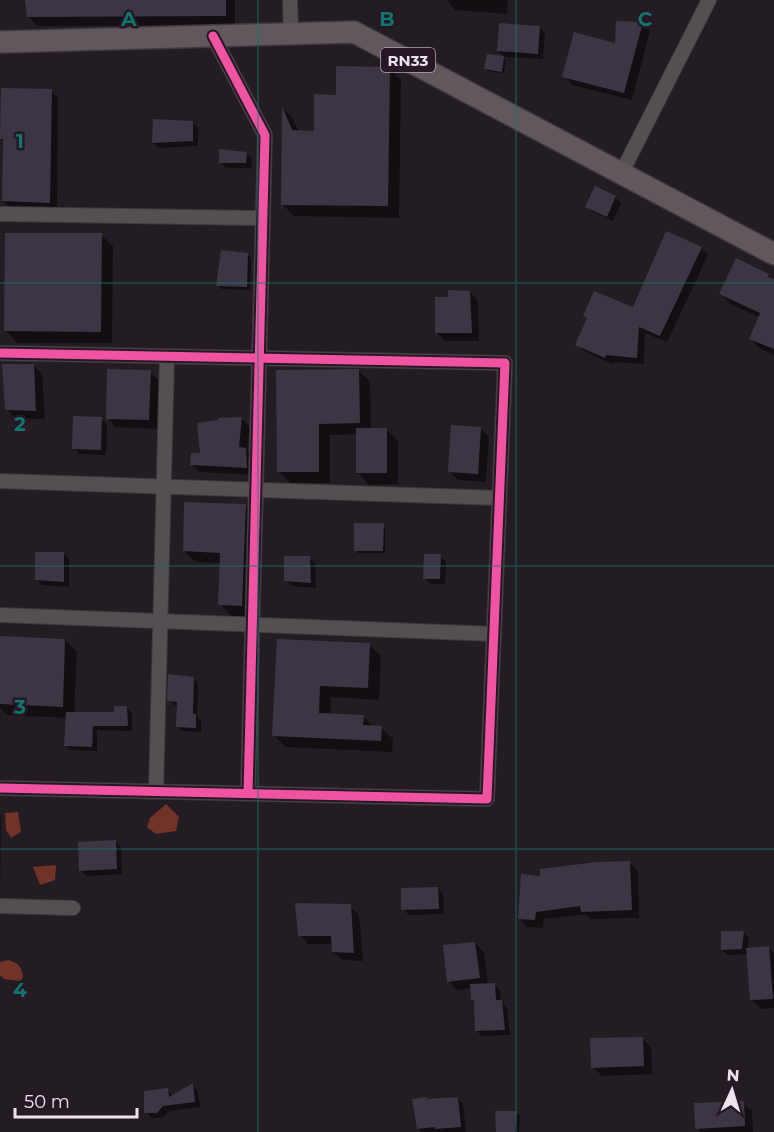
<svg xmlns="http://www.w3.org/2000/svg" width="774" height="1132" font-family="Montserrat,sans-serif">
<rect width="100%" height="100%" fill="#241c23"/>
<!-- forest -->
<g fill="#713227">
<path d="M166 804 179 817 176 831 156 834 147 827 150 818Z"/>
<path d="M18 812 21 832 11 838 6 830 5 813Z"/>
<path d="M56 865 55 880 40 885 33 867Z"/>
<path d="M8 960C19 963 22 967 23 978L20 981 4 979 0 975V962Z"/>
</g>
<!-- shadow -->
<g fill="#0007">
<path d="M27 0H235V25L38 26 28 16Z"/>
<path d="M447 0H508L507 14 455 10Z"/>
<path d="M642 23 650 31 632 100 572 85 564 76 617 45Z"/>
<path d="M539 27 545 33 543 59 504 57 498 51Z"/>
<path d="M503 58 506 60 504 73 488 71 486 68Z"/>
<path d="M389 68 401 80 399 218 294 216 283 205 284 109 293 119 299 132H315L338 96Z"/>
<path d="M51 90 58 98 57 209 10 208 3 201 4 142 0 138Z"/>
<path d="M192 122 198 128V146L159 148 153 143Z"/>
<path d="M246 153 252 159 251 168H226L220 162Z"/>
<path d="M615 197 621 203 613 221 593 212 587 206Z"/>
<path d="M101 235 113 246 112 343H17L6 331Z"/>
<path d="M701 248 708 255 667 342 645 333 644 364 613 362 612 364 584 351 577 345 588 320 584 316 634 309Z"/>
<path d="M247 255 251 258 250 290 222 289 218 285Z"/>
<path d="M768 275 774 281V355L761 349 750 339 759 317 732 305 721 294Z"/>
<path d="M470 292 478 301 479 341H445L437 333 450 299Z"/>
<path d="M34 366 42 374 45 419 15 418 6 409Z"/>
<path d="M359 371 370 382 371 429H386L398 441V484L369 485 358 473 357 434 330 435V483H291L279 472Z"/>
<path d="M150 372 159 381 157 429 116 427 107 418Z"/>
<path d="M101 419 107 424 106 455 79 454 74 448Z"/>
<path d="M242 419 250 427 247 450 254 457 255 475 200 472 192 465Z"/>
<path d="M481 429 489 437 486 482 458 480 449 471Z"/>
<path d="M245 506 257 517 253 617 231 616 220 604 221 563 196 562 184 551Z"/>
<path d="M383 524 385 527V553H358L356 551Z"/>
<path d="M63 553 69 559V587L42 585 37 580Z"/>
<path d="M440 556 446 562 445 584H430L425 578Z"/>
<path d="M309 558 315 564 316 588 292 586 286 581Z"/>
<path d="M0 637 65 640 77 652 74 714H115L127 708 132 713V731L97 730V751L70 750 65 746 67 718 7 715 0 708Z"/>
<path d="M279 640 369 645 381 656 379 700 331 697 330 715 363 716 374 727 381 728 393 739 392 752 286 747 274 735Z"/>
<path d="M193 678 198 683 197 717 201 720V732L183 731 178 727V705H174L169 700Z"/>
<path d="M0 816 1 817 0 902Z"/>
<path d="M115 841 121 847 122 874 86 876 80 870Z"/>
<path d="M630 863 638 871 639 918 590 919 586 914 544 919 543 928 527 927 519 918 542 877Z"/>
<path d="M438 888 443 894 444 914 409 915 403 909Z"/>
<path d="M350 906 359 915 363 961 342 960 333 952V944H308L300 935Z"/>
<path d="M743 932 749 938 748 949 768 948 774 953V1008L761 1009 752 1000 748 954 728 955 722 950Z"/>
<path d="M475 943 484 952 488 984H494L500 990 501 1001 507 1007 510 1035 482 1036 476 1030 475 1003 472 999 471 988 457 990 449 981Z"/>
<path d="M642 1038 651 1047 652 1074 602 1076 593 1067Z"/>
<path d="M192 1085 198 1091 200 1107 169 1111 163 1118H152L146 1112 167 1090 173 1096Z"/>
<path d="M458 1098 463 1104 466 1132H421L418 1129 427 1099 429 1101Z"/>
<path d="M743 1103 752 1111 753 1132H701L697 1128Z"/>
<path d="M516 1112 520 1116 519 1132H497Z"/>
</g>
<!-- building -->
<g fill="#3d3544">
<path d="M25 0H226V16L27 17Z"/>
<path d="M616 21 643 22 624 93 562 77 574 32 615 43Z"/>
<path d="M499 23 540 26 538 54 497 51Z"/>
<path d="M487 54 504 56 502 72 484 69Z"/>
<path d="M336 66 390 67 388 206 281 205 282 106 292 130 314 131V94L336 95Z"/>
<path d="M1 88 52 89 50 203 2 201 3 139H0Z"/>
<path d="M153 119 193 121V141L152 143Z"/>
<path d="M219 149 247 152 246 163H219Z"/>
<path d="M595 186 616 196 607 217 585 207Z"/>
<path d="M666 231 702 247 660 336 639 327 637 358 606 355 605 358 575 345 587 318 583 316 594 291 633 307Z"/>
<path d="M5 233H102L101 332 4 331Z"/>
<path d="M221 250 248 253 247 287 216 286Z"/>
<path d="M736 258 769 274 768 277 774 279V349L749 339 760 313 719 294Z"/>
<path d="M448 290 470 291 472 333H435V297H448Z"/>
<path d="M2 364H34L36 411 5 410Z"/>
<path d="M107 369 151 370 149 420 106 419Z"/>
<path d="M359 369 360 423 319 424V472H277L276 370Z"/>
<path d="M73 416 102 417 101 450 72 449Z"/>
<path d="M242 417 239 447 246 448 247 468 190 465 191 453H200L197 423 218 420V418Z"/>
<path d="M451 425 481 427 478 474 448 472Z"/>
<rect x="356" y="428" width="31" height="45"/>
<path d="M184 502 246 504 242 606 218 605 220 553 183 551Z"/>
<path d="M354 523H384L383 551H354Z"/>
<path d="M35 552H64V582L35 580Z"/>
<path d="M424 554H441L440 579H423Z"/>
<path d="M284 556H310L311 583 284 581Z"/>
<path d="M0 636 65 639 63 707 0 704Z"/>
<path d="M277 639 370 643 368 688 320 686 319 713 364 715 363 725 382 726 381 741 272 736Z"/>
<path d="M168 674 194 677 193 714H196V728L176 727 177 702 167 701Z"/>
<path d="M114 706H127L128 726H93L92 747 64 746 66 712H114Z"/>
<path d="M116 840 117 869 79 871 78 842Z"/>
<path d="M630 861 632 910 581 912 580 906 536 912 535 920 518 919 521 874 540 876V869L597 862Z"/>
<path d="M438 887 439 909 401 910V888Z"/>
<path d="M295 903 351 904 354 953 332 952 331 936H298Z"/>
<path d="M721 931H744L742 949 721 950Z"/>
<path d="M475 942 480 978 447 982 443 945Z"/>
<path d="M769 946 773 999 750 1000 746 948Z"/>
<path d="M495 983 496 1000H502L505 1030 475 1031 474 1000H471L470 984Z"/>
<path d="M643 1037 644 1066 591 1068 590 1038Z"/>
<path d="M193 1083 195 1102 163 1106 157 1113H144V1091L168 1088 169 1097Z"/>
<path d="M427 1097V1099L458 1097 461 1127 435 1129V1127L417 1129 412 1099Z"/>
<path d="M744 1101 745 1126 695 1129 694 1103Z"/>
<path d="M495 1111H517L515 1132H496Z"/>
</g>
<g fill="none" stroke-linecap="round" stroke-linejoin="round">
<defs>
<g id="minor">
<path d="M290 0 291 33"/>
<path d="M213 36 265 135 248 793"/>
<path d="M622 172 709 0"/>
<path d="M0 214 263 218"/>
<path d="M0 353 505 363 487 799 0 788"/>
<path d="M0 481 499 498"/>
<path d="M0 615 494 634"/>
<path d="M156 791 167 357"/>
<path d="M0 906 73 908"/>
</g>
<path id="primary" d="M0 42 354 32 774 254"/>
</defs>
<!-- minor casing -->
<use href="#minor" stroke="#3f393e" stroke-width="16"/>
<!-- primary casing -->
<use href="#primary" stroke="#3f393e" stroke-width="24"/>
<!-- minor -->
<use href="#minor" stroke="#545052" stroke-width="14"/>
<!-- primary -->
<use href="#primary" stroke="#60585c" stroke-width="21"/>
<defs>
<g id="cycleway">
<path d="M213 36 265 135 248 793"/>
<path d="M0 353 505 363 487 799 0 788"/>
</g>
</defs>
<!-- cycleway casing -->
<use href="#cycleway" stroke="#271826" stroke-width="13"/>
<!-- cycleway -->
<use href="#cycleway" stroke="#f153a3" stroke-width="9"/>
</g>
<!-- grid -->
<path fill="none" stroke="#0f766e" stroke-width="1.5" stroke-opacity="0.55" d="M258 0V1132M516 0V1132M0 283H774M0 566H774M0 849H774"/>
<g text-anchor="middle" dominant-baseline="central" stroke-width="5" stroke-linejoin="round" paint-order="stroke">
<!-- shield labels -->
<rect fill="#271826" stroke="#b2a6b1" stroke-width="1.5" x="381" y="48" width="54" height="24" rx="4.5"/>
<g font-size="15" font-weight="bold" fill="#eee3ed">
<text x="408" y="60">RN33</text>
</g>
</g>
<g font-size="20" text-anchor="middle" font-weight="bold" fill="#0f766e" stroke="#271826" stroke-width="5" stroke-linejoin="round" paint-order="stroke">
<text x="129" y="26">A</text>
<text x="387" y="26">B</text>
<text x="645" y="26">C</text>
<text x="20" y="148">1</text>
<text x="20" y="431">2</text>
<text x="20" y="714">3</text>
<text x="20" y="997">4</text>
</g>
<!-- north arrow -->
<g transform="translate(732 1090) rotate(4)" stroke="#271826" stroke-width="4.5" paint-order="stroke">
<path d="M0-4.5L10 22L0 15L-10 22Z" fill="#eee3ed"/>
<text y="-9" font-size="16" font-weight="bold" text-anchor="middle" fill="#eee3ed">N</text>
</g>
<!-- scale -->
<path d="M15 1108v9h122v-9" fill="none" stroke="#eee3ed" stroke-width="3"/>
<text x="24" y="1108" font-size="18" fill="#eee3ed" stroke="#271826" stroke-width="4.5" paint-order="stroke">50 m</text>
</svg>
